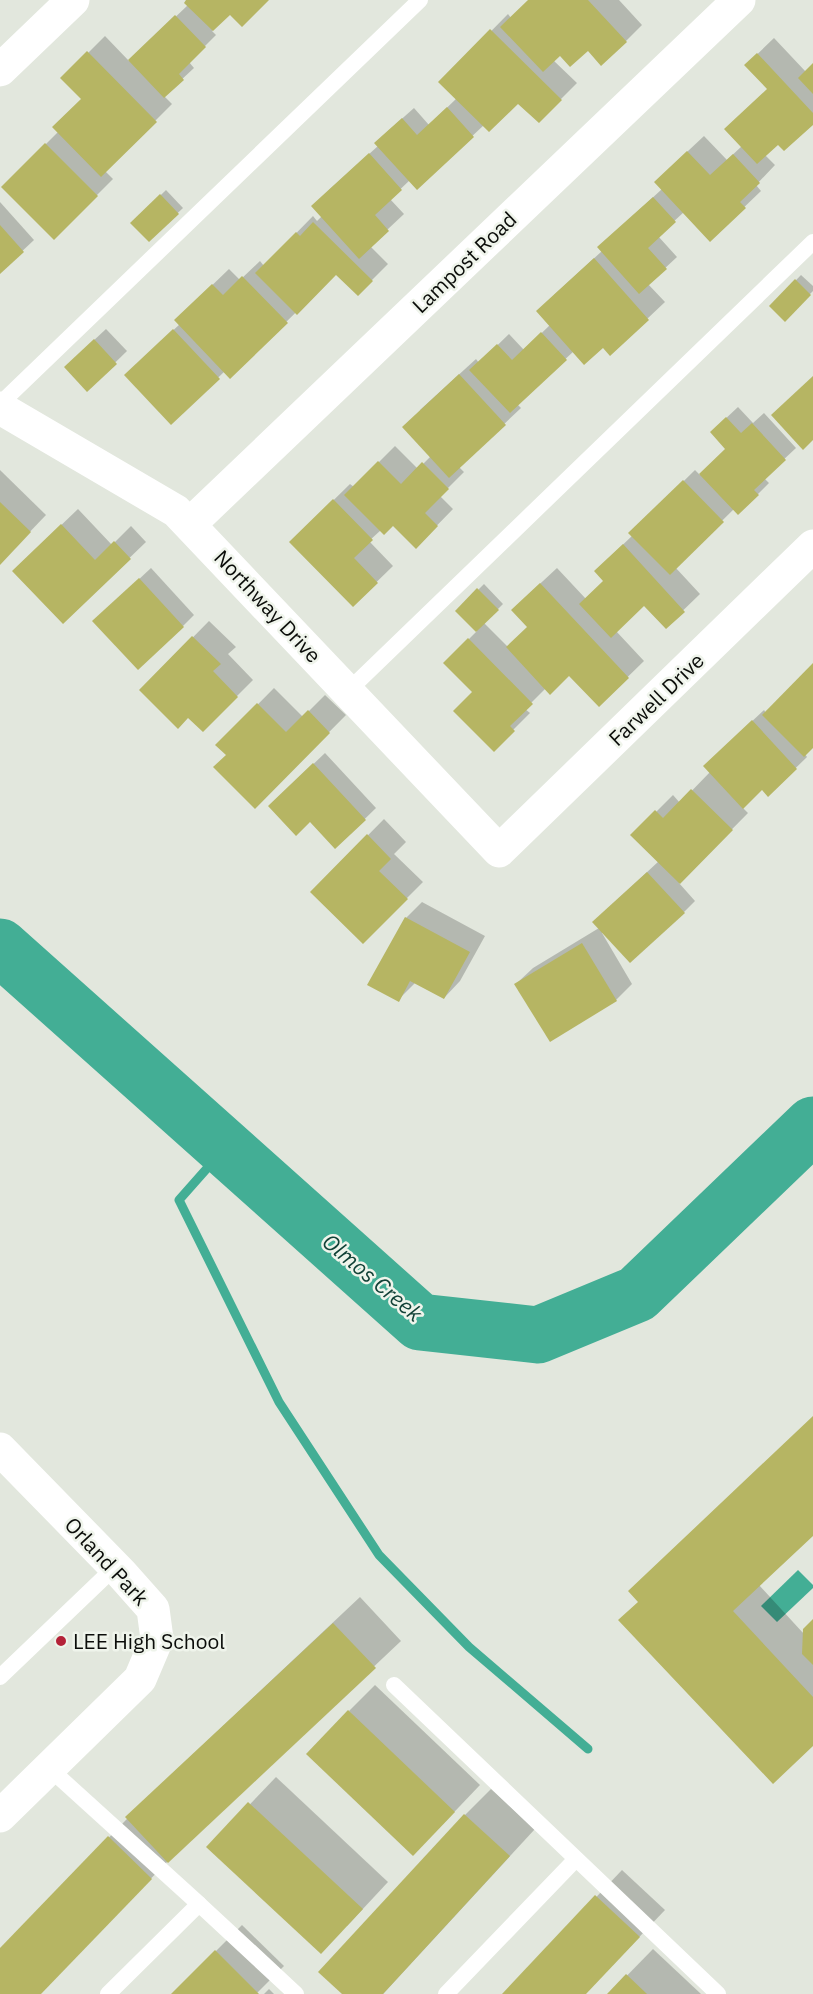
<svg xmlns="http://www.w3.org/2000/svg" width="813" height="1994" font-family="'IBM Plex Sans',sans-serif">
<rect width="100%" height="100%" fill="#e2e7dd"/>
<!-- water -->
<path fill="#43ae95" d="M798 1570 813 1585V1588L777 1622 761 1606Z"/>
<!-- shadow -->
<g fill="#0003">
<path d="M189 0H267L230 13 212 31 216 35 189 62 194 68 164 96 172 104 105 171 113 179 54 238 3 187 58 132 83 99 63 78 105 36 129 61 188 5Z"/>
<path d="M530 0H619L642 25 626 41 560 54 553 60 577 83 539 121 518 101 484 125 417 188 410 180 390 199 404 214 370 246 388 264 358 294 336 273 230 377 225 371 171 423 142 359 180 324 176 320 229 269 240 280 260 261 264 266 313 216 317 221 322 216 329 190 378 146 387 132 414 108 429 125 457 98 441 82 508 14 511 18Z"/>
<path d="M774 38 806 72 813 65V122L779 143 765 155 775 165 756 185 761 191 710 240 684 212 658 236 677 257 648 284 665 302 610 354 603 345 574 351 517 404 521 408 459 467 464 472 440 496 453 509 416 547 393 524 381 530 369 541 393 566 353 605 291 542 350 484 354 487 395 446 418 469 431 456 420 410 476 359 479 363 509 334 524 350 550 325 554 295 602 251 610 237 662 189 672 166 704 136 727 160 742 146 768 88 746 65Z"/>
<path d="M166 190 183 208 149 240 132 223Z"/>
<path d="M0 202 34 240 0 272Z"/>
<path d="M801 275 813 286V291L785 319 771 306Z"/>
<path d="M106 329 127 351 87 390 77 356Z"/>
<path d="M738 407 753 423 764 413 796 448 764 478 769 483 758 494 734 509 675 567 700 594 666 627 644 604 616 631 644 661 599 705 569 674 546 688 525 709 530 713 494 749 474 692 445 663 477 631 457 611 484 584 503 604 484 623 508 647 529 626V594L557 568 586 599 604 581 612 555 633 535 631 533 695 470 700 475 727 449 723 421Z"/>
<path d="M0 470 46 515 0 563Z"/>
<path d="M78 509 112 545 131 526 146 542 63 622 30 555Z"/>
<path d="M151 568 194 615 183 626 106 610Z"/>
<path d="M209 621 236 647 228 654 253 680 203 730 188 716 141 690Z"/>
<path d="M813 665V746L805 754 807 757 768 795 762 788 742 807 748 813 679 883 695 901 684 912 602 933 632 984 616 1000 516 984 533 968 599 928 605 911 659 861 633 835 673 795 680 803 710 772 716 755 764 710 766 713Z"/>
<path d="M274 688 303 717 325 695 346 715 255 807 228 755 218 745Z"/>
<path d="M325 753 376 808 336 847 310 820 281 795Z"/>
<path d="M384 819 406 842 394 854 423 882 363 942 312 892Z"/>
<path d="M422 902 485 936 460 981 444 998 416 982 398 1000 406 918Z"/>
<path d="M813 1417V1534L759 1585 804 1634 813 1621V1744L639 1601Z"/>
<path d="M360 1597 401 1641 168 1861 39 1994H0V1950L154 1791Z"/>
<path d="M375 1685 480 1785 439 1828 349 1711Z"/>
<path d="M276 1777 388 1882 347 1926 209 1847Z"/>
<path d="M491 1789 535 1829 383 1994H344L465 1815Z"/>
<path d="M622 1870 665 1910 585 1994H504Z"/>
<path d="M242 1925 284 1966 256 1994H173Z"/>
<path d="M653 1949 701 1994H609Z"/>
<path d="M269 1989 274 1994H264Z"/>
</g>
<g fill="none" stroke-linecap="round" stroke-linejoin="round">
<!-- stream -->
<path stroke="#43ae95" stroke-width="9" d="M225 1148 179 1200 279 1402 379 1555 469 1647 588 1749"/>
<!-- river -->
<path stroke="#43ae95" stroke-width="57" d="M0 947 420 1322 538 1335 637 1294 813 1125"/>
</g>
<!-- building -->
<g fill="#b6b563">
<path d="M186 0H269L242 27 230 15 213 31 184 3Z"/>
<path d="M528 0H588L627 42 601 66 588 51 570 67 560 56 543 72 500 27Z"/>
<path d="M175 15 206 47 179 74 184 80 164 98 128 60Z"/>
<path d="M490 29 562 100 539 123 518 104 489 132 438 82Z"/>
<path d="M87 51 157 122 101 177 52 127 81 99 60 78Z"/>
<path d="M757 53 813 113V125L784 151 778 145 757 164 724 129 767 89 744 65Z"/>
<path d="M813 63V94L798 78Z"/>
<path d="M447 107 474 137 417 190 374 143 402 118 417 135Z"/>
<path d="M45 143 98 196 54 240 1 187Z"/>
<path d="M687 151 710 175 733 154 760 183 740 202 746 208 710 242 654 182Z"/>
<path d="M369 153 402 190 375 215 389 231 359 259 311 206Z"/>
<path d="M160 194 179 214 149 242 130 223Z"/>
<path d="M653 197 676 222 648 248 667 269 639 294 597 247Z"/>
<path d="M313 222 373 281 358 296 336 275 297 315 255 273 296 232 300 236Z"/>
<path d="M0 225 24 252 0 274Z"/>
<path d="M594 258 649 320 610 356 603 348 584 365 536 311Z"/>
<path d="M242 276 288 323 230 379 174 320 212 284 223 295Z"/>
<path d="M795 279 811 295 785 322 769 306Z"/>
<path d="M173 329 220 379 171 425 124 375Z"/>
<path d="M541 332 567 360 510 413 469 370 497 344 512 360Z"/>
<path d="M94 339 117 364 87 392 64 367Z"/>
<path d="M459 374 506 425 449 478 402 427Z"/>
<path d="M813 376V440L803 450 771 415Z"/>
<path d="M726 417 741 433 752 423 786 460 754 490 759 495 738 515 699 474 725 449 710 432Z"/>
<path d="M378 461 401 484 422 462 449 489 425 513 438 526 416 549 393 526 384 535 344 495Z"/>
<path d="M683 480 724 522 670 575 628 533Z"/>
<path d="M333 499 373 540 354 558 378 583 353 607 289 542Z"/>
<path d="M0 502 31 532 0 565Z"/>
<path d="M61 524 95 560 114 541 131 559 63 624 12 571Z"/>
<path d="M623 544 685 612 666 629 644 606 611 638 579 604 603 581 594 571Z"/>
<path d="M139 578 184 627 138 670 92 621Z"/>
<path d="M540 583 629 678 599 707 569 676 550 695 506 647 527 627 511 610Z"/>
<path d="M477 588 499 610 476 632 455 611Z"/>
<path d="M192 636 221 664 213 671 238 697 203 732 188 718 178 729 139 690Z"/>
<path d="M468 638 533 704 510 726 515 731 494 752 453 711 472 692 443 663Z"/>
<path d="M813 663V748L804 757 762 715Z"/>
<path d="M257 703 286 732 308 710 330 733 255 809 213 767 226 755 215 745Z"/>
<path d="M752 720 797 769 768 797 762 790 743 809 703 766Z"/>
<path d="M313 763 366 820 335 849 310 822 296 836 268 806Z"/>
<path d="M691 789 733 830 680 884 630 835 655 810 663 818Z"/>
<path d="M367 834 391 859 379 871 408 899 363 944 310 892Z"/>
<path d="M647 872 685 913 630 963 592 922Z"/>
<path d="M405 917 470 952 444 999 410 981 399 1002 367 985Z"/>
<path d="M582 943 617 1001 550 1042 514 984Z"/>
<path d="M813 1416V1536L733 1611 813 1697V1746L773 1784 618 1620 638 1602 628 1591Z"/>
<path d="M813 1619V1665L802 1654 803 1629Z"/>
<path d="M333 1623 376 1668 168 1863 125 1817Z"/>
<path d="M348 1710 455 1812 413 1856 306 1754Z"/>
<path d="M248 1802 363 1909 321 1954 206 1847Z"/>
<path d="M464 1814 510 1856 383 1994H342L318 1972Z"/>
<path d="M108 1836 152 1879 41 1994H0V1948Z"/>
<path d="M595 1895 640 1937 586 1994H502Z"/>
<path d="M215 1950 259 1994H171Z"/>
<path d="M626 1974 647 1994H607Z"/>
</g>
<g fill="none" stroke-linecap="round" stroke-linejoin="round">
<!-- service -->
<g stroke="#fff" stroke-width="16">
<path d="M0 404 420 0"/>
<path d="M348 691 813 242"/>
<path d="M0 1677 115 1567"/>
<path d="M394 1685 718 1994"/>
<path d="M49 1768 199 1904"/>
<path d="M108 1994 199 1904 296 1994"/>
<path d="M446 1994 576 1859"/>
</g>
<!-- minor -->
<g stroke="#fff" stroke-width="33">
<path d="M0 70 73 0"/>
<path d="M0 408 176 511 499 851 813 546"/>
<path d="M190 524 739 0"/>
<path d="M0 1449 121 1573 153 1609 157 1639 140 1679 0 1816"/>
</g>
</g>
<!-- markers -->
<circle fill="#b42238" stroke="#eff4eb" stroke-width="2" cx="61" cy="1641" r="6"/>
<g text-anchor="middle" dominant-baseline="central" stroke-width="5" stroke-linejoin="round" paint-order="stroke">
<!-- street labels -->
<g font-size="21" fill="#0b0d0a" stroke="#eff4eb">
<text transform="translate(464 262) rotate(-44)">Lampost Road</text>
<text transform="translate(268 606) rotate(47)">Northway Drive</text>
<text transform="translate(656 699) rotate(-44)">Farwell Drive</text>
<text transform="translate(107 1561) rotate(47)">Orland Park</text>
</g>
<!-- poi labels -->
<g font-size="21" fill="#0b0d0a" stroke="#eff4eb" text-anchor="start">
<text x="73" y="1641">LEE High School</text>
</g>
<!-- water labels -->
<g font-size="22" font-style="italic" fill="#124237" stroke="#eff4eb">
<text transform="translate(373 1277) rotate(40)">Olmos Creek</text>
</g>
</g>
</svg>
